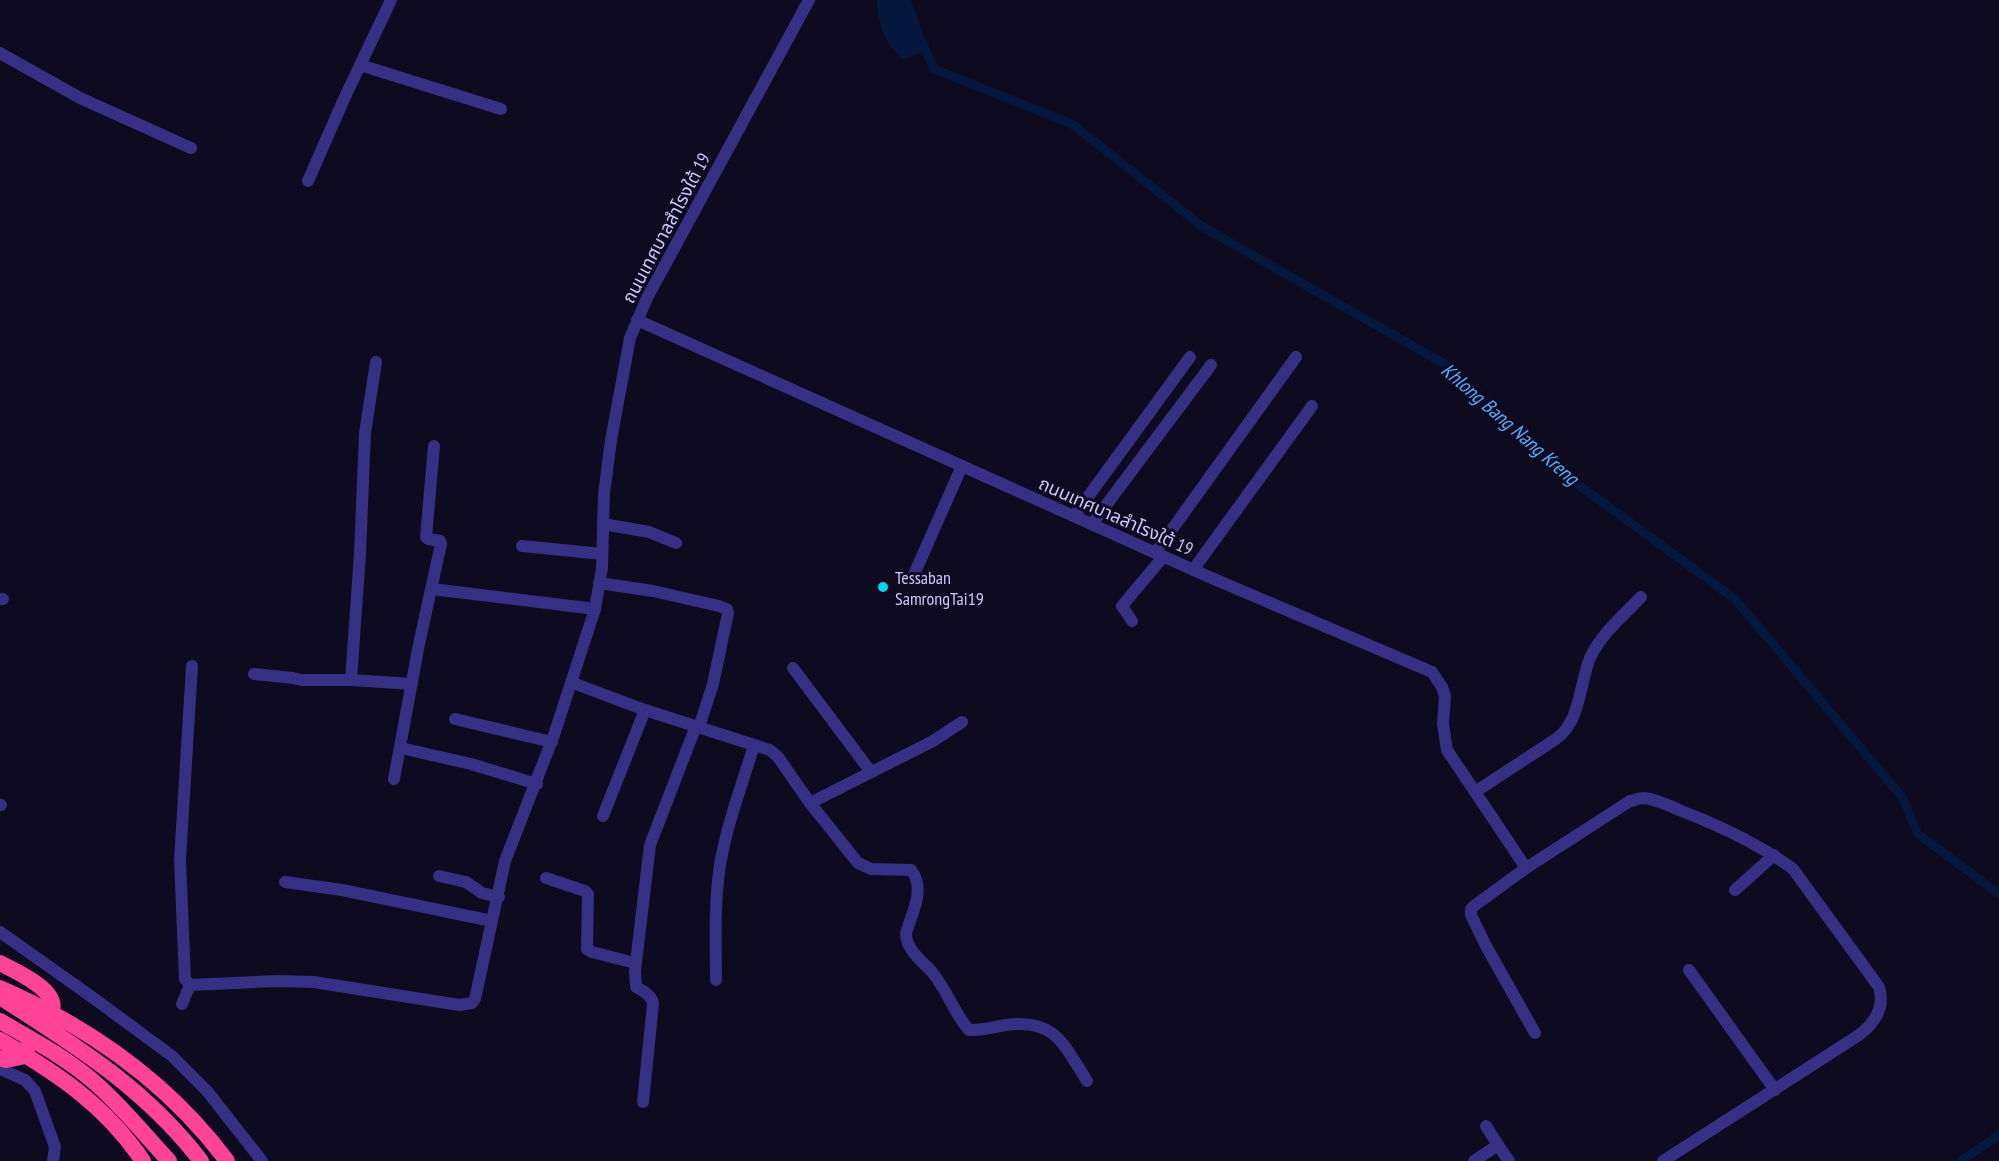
<svg xmlns="http://www.w3.org/2000/svg" width="1999" height="1161" font-family="'PT Sans Narrow','Noto Sans Thai',sans-serif">
<rect width="100%" height="100%" fill="#0e0a1f"/>
<!-- water -->
<path fill="#04183e" d="M877 0H911L928 49 903 60C885 44 877 24 877 0Z"/>
<g fill="none" stroke-linecap="round" stroke-linejoin="round">
<!-- canal -->
<g stroke="#04183e" stroke-width="9">
<path d="M922 41 934 69 1072 124 1203 227 1448 366 1561 472 1735 599 1902 797 1918 834 1999 894"/>
<path d="M1961 1161 1999 1135"/>
</g>
<!-- minor -->
<g stroke="#353083" stroke-width="12">
<path d="M0 53 80 98 191 148"/>
<path d="M360 65 501 109"/>
<path d="M308 181 344 99 391 0"/>
<path d="M637 320 1207 576 1432 672 1442 687 1445 696 1443 724 1447 750 1526 868 1630 801C1635 800 1639 798 1644 798 1656 799 1668 805 1679 810 1718 825 1759 844 1793 869L1879 987C1885 1007 1875 1023 1859 1035L1663 1161"/>
<path d="M376 362 365 433 360 554 351 680 412 684"/>
<path d="M1074 516 1190 357"/>
<path d="M603 524 649 532 676 543"/>
<path d="M1092 524 1211 365"/>
<path d="M522 546 602 554"/>
<path d="M1155 553 1296 357"/>
<path d="M1193 570 1312 406"/>
<path d="M912 579 962 466"/>
<path d="M599 583 653 591 719 606 727 609 728 613 713 684 699 727"/>
<path d="M432 589 595 609"/>
<path d="M0 599H3"/>
<path d="M1132 621 1122 606 1163 557"/>
<path d="M192 666 180 860 185 979 190 985 277 981 314 982 459 1005 472 1003 475 999 505 861 554 735 595 609 602 568 604 494 611 440 630 338 647 298 809 0"/>
<path d="M793 668 871 772"/>
<path d="M254 674 293 678 302 680H351"/>
<path d="M573 683 645 710 770 750 778 757 810 803 858 863 871 869 911 870C926 888 912 913 906 933 906 950 922 961 932 972 947 990 954 1013 969 1030 981 1031 994 1027 1006 1025 1055 1018 1064 1045 1087 1081"/>
<path d="M455 719 552 742"/>
<path d="M401 748 471 764 537 784"/>
<path d="M394 779 419 644 441 544 440 541 428 539 426 537 434 446"/>
<path d="M1475 792 1556 739C1581 721 1579 685 1590 658 1601 634 1623 616 1641 597"/>
<path d="M810 803 933 741 962 722"/>
<path d="M0 805H1"/>
<path d="M603 816 645 710"/>
<path d="M1526 868 1474 906 1471 909V915L1486 946 1535 1033"/>
<path d="M439 876 466 882 482 893 499 897"/>
<path d="M546 878 585 891 588 894 587 949 592 952 635 963"/>
<path d="M285 882 342 890 492 921"/>
<path d="M1735 890 1774 855"/>
<path d="M0 932 92 997 172 1056 207 1091 262 1161"/>
<path d="M1689 970 1775 1090"/>
<path d="M716 980C716 942 714 903 720 865 727 824 742 785 754 745"/>
<path d="M182 1004 190 985"/>
<path d="M0 1069 25 1080 35 1091 55 1147 53 1161"/>
<path d="M643 1102 653 1004C652 995 643 991 636 987L635 971 650 845 696 726"/>
<path d="M1486 1126 1498 1145"/>
<path d="M1474 1161 1498 1145 1509 1161"/>
</g>
<!-- highway -->
<g stroke="#ff4399" stroke-width="16">
<path d="M0 963C14 971 58 989 52 1010 51 1014 46 1019 44 1022"/>
<path d="M0 1058 6 1060 21 1057 30 1044"/>
</g>
<!-- highway-bridge -->
<g stroke="#ff4399" stroke-width="16">
<path d="M0 988C89 1027 168 1082 227 1161"/>
<path d="M0 997C76 1046 145 1088 201 1161"/>
<path d="M0 1021C31 1039 65 1057 93 1081 121 1105 144 1134 169 1161"/>
<path d="M0 1040C58 1074 105 1105 143 1161"/>
</g>
</g>
<!-- markers -->
<circle fill="#00d5f3" stroke="#0e0a1f" stroke-width="2" cx="883" cy="587" r="6"/>
<g text-anchor="middle" dominant-baseline="central" stroke-width="6" stroke-linejoin="round" paint-order="stroke">
<!-- street labels -->
<g font-size="18" fill="#cfc8ff" stroke="#0e0a1f">
<text transform="translate(666 228) rotate(-62)">ถนนเทศบาลสำโรงใต้ 19</text>
<text transform="translate(1116 516) rotate(24)">ถนนเทศบาลสำโรงใต้ 19</text>
</g>
<!-- poi labels -->
<g font-size="18" fill="#cfc8ff" stroke="#0e0a1f" text-anchor="start">
<text x="895" y="577">Tessaban<tspan x="895" dy="21">SamrongTai19</tspan></text>
</g>
<!-- water labels -->
<g font-size="20" font-style="italic" fill="#56adff" stroke="#0e0a1f">
<text transform="translate(1510 424) rotate(41)">Khlong Bang Nang Kreng</text>
</g>
</g>
</svg>
